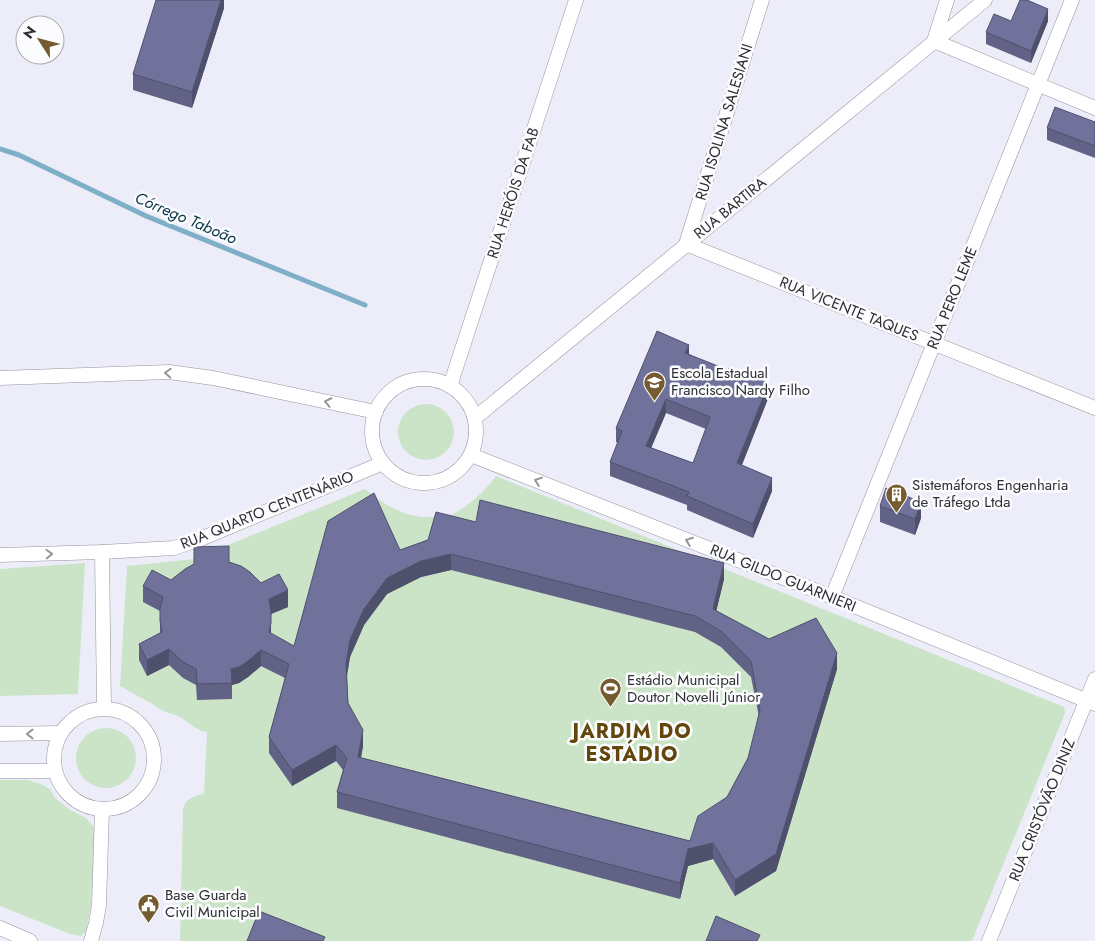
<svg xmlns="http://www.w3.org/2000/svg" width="1095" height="941" font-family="Jost,sans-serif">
<rect width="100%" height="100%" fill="#ededfa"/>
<!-- green -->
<g fill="#cbe4c7">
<circle cx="426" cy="432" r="28"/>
<path d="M496 476 1064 707 1065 713 972 941H180L183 809C185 799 195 795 204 794L207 732C196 731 188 721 178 716 171 713 161 712 156 706L120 686 127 566 194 559 365 489C387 507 405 518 434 517 440 517 448 516 453 514 470 505 485 491 496 476Z"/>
<path d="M85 563 78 694 0 696V569Z"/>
<circle cx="106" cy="758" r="30"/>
<path d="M0 780H28L41 784 50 789 55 798 69 809 86 818 94 827 95 836 91 905 86 931 81 936 70 934 0 906Z"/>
</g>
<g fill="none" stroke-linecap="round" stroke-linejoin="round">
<!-- stream -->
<path stroke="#7faec7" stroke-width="5" d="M0 149 19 155 146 216 365 305"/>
<defs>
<g id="minor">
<path d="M762 0 686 244 1095 408"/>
<path d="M947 0 934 41 1095 108"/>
<path d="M0 378 169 372 213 378 376 412"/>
<circle cx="424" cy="431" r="52"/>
<path d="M450 386 576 0"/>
<path d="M475 418 985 0"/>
<path d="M471 455 832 597 1095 704"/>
<path d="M102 552 104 708"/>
<path d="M0 555 102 552 174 548 198 540 383 463"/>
<path d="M832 597 1072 0"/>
<circle cx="104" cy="759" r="50"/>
<path d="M0 734 60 733"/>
<path d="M0 771H55"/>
<path d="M0 928 30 941"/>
<path d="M91 941 96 923 99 905 102 810"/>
<path d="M989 941 1095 679"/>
</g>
</defs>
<!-- minor casing -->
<use href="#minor" stroke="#93949f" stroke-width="15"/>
<!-- minor -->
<use href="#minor" stroke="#fff" stroke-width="14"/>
</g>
<!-- wall -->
<g fill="#616285" fill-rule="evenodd">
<path d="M224 0V8L192 108 133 90V74Z"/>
<path d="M1011 21H1048L1031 63 986 44V32Z"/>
<path d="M1095 122V158L1047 140V128Z"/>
<path d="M689 354 769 396 742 465 772 491 753 538 687 510V505L610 476V462L618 443 616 442V428ZM666 413 706 429 693 463 651 448Z"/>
<path d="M880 506 921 518 915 535 880 522Z"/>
<path d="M476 522 724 579 716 611 769 639 837 669 776 871 735 896 713 859 688 866 680 899 337 808V792L343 770 336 761 292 786 269 753V737L285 678 261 666 248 677 239 683 232 685V699L197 700 196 685 183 678 169 665 147 676 139 660V644L160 633V611L143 602V586L171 580 194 564 229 562 261 583 288 607 271 614V634L294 646 400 550ZM451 570 695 632 721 647 751 677 759 717 748 758 727 797 690 841 361 758 363 746 348 703 347 676 350 657 364 625 387 594 421 577Z"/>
</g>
<!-- shaded-wall -->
<g fill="#4f506c">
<path d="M221 0H224V8L192 108V92Z"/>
<path d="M1048 9V21L1031 63V51Z"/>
<path d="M689 345V358L685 353Z"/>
<path d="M769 383V396L737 477V463Z"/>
<path d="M666 399V413L646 460V446Z"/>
<path d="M772 478V491L753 538V524Z"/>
<path d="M921 502V518L915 535V519Z"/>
<path d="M451 554V570L421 577 387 594 364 625 350 657 346 680V664L350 640 364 609 387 578 421 561Z"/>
<path d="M724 563V579L713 625V609Z"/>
<path d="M288 590V607L271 614V639L269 632V599Z"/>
<path d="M169 649V665L147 676V660Z"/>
<path d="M261 650V666L248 677 239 683 232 685 231 669Z"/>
<path d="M837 653V669L776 871 735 896V880Z"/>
<path d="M363 730V746L358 773V757Z"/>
<path d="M336 745V761L292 786V770Z"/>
<path d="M713 843V859L688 866 680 899V883L688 849Z"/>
</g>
<!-- building -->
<g fill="#71729b" stroke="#4f506c" fill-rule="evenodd">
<path d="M156 0H221L192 92 133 74Z"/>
<path d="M1020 0H1027L1048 9 1031 51 986 32 994 14 1011 21Z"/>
<path d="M1055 107 1095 122V146L1047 128Z"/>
<path d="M657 331 689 345 685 353 728 370 729 368 769 383 737 463 772 478 753 524 687 496 689 492 610 462 622 431 616 428ZM666 399 710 417 693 463 646 446Z"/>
<path d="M886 488 921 502 915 519 880 506Z"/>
<path d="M374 493 400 550 428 540 436 512 476 522 480 500 724 563 713 609 769 639 816 618 837 653 776 854 735 880 713 843 688 849 680 883 337 792 347 758 336 745 292 770 269 737 289 664 261 650 248 661 239 667 231 669 232 683 197 684 196 669 183 662 169 649 147 660 139 644 162 632 160 621V609L163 597 143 586 152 570 171 580 185 569 194 564V547L229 546V562L241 566 250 572 261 583 279 574 288 590 269 599 271 611V623L269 632 294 646 328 521ZM451 554 695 616 721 631 751 661 760 710 748 758 727 797 698 816 690 841 358 757 363 730 348 703 346 664 350 640 364 609 387 578 421 561Z"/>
<path d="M259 911 325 937 323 941H247Z"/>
<path d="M716 916 760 935 757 941H706Z"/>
</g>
<!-- one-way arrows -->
<defs><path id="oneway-chevron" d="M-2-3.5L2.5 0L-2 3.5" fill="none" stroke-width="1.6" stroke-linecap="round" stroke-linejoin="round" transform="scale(1.25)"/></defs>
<g stroke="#979799">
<use href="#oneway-chevron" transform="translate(168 373) rotate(-177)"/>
<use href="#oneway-chevron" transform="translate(328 402) rotate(-168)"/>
<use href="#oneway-chevron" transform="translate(538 481) rotate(-159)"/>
<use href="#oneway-chevron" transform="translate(689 541) rotate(-159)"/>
<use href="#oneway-chevron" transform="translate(49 554) rotate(-2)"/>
<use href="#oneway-chevron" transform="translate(30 734) rotate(180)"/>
</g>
<!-- icons -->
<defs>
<symbol id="school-pin" viewBox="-11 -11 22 30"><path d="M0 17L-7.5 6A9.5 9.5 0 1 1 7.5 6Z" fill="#755b2d" stroke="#fbfcfe"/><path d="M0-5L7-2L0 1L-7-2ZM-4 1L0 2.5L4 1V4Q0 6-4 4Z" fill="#fff"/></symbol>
<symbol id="building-pin" viewBox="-11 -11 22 30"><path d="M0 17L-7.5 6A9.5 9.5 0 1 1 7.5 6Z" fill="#755b2d" stroke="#fbfcfe"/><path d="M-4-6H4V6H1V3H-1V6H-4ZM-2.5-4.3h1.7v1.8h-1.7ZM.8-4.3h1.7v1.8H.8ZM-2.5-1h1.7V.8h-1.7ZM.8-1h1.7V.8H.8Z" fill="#fff"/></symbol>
<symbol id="stadium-pin" viewBox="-11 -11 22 30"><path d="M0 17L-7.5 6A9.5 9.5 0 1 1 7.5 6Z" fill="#755b2d" stroke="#fbfcfe"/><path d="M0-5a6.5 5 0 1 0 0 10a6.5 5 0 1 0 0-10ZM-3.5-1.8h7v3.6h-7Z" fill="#fff"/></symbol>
<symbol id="civic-pin" viewBox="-11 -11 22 30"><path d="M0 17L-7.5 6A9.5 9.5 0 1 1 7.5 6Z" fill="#755b2d" stroke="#fbfcfe"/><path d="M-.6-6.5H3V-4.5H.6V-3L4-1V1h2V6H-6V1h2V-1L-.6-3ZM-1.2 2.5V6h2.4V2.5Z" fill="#fff"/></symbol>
</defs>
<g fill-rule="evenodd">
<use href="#school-pin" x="642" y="370" width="25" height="34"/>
<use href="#building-pin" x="884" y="482" width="25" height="34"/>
<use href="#stadium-pin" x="598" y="676" width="25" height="34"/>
<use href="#civic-pin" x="136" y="892" width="25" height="34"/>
</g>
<g text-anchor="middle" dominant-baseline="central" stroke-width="5" stroke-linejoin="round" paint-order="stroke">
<!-- street labels -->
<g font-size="15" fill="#2f2f33" stroke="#fbfcfe">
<text transform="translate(724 122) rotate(-73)">RUA ISOLINA SALESIANI</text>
<text transform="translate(513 193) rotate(-72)">RUA HERÓIS DA FAB</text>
<text transform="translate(730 208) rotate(-39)">RUA BARTIRA</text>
<text transform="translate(952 298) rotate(-68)">RUA PERO LEME</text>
<text transform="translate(849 309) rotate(22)">RUA VICENTE TAQUES</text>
<text transform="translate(267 510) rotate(-22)">RUA QUARTO CENTENÁRIO</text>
<text transform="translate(783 578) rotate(22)">RUA GILDO GUARNIERI</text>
<text transform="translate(1042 810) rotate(-68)">RUA CRISTÓVÃO DINIZ</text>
</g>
<!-- poi labels -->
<g font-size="15" fill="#2f2f33" stroke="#fbfcfe" text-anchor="start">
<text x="671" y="373">Escola Estadual<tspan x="671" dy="17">Francisco Nardy Filho</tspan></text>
<text x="912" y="485">Sistemáforos Engenharia<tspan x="912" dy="17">de Tráfego Ltda</tspan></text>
<text x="627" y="680">Estádio Municipal<tspan x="627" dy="17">Doutor Novelli Júnior</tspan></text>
<text x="165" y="895">Base Guarda<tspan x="165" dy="17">Civil Municipal</tspan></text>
</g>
<!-- water labels -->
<g font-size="16" font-style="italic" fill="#0b3547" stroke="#fbfcfe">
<text transform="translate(186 218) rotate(23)">Córrego Taboão</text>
</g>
<!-- district labels -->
<g font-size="20" font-weight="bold" letter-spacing="1" fill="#63460c" stroke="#fbfcfe">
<text x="632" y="731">JARDIM DO<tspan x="632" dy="23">ESTÁDIO</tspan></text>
</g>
</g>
<!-- north arrow -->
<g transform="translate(40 40) rotate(306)"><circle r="24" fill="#fbfcfe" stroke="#a9aaad"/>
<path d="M0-4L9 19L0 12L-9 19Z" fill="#755b2d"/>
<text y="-8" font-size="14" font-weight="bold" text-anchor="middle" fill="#2f2f33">N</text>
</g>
</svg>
